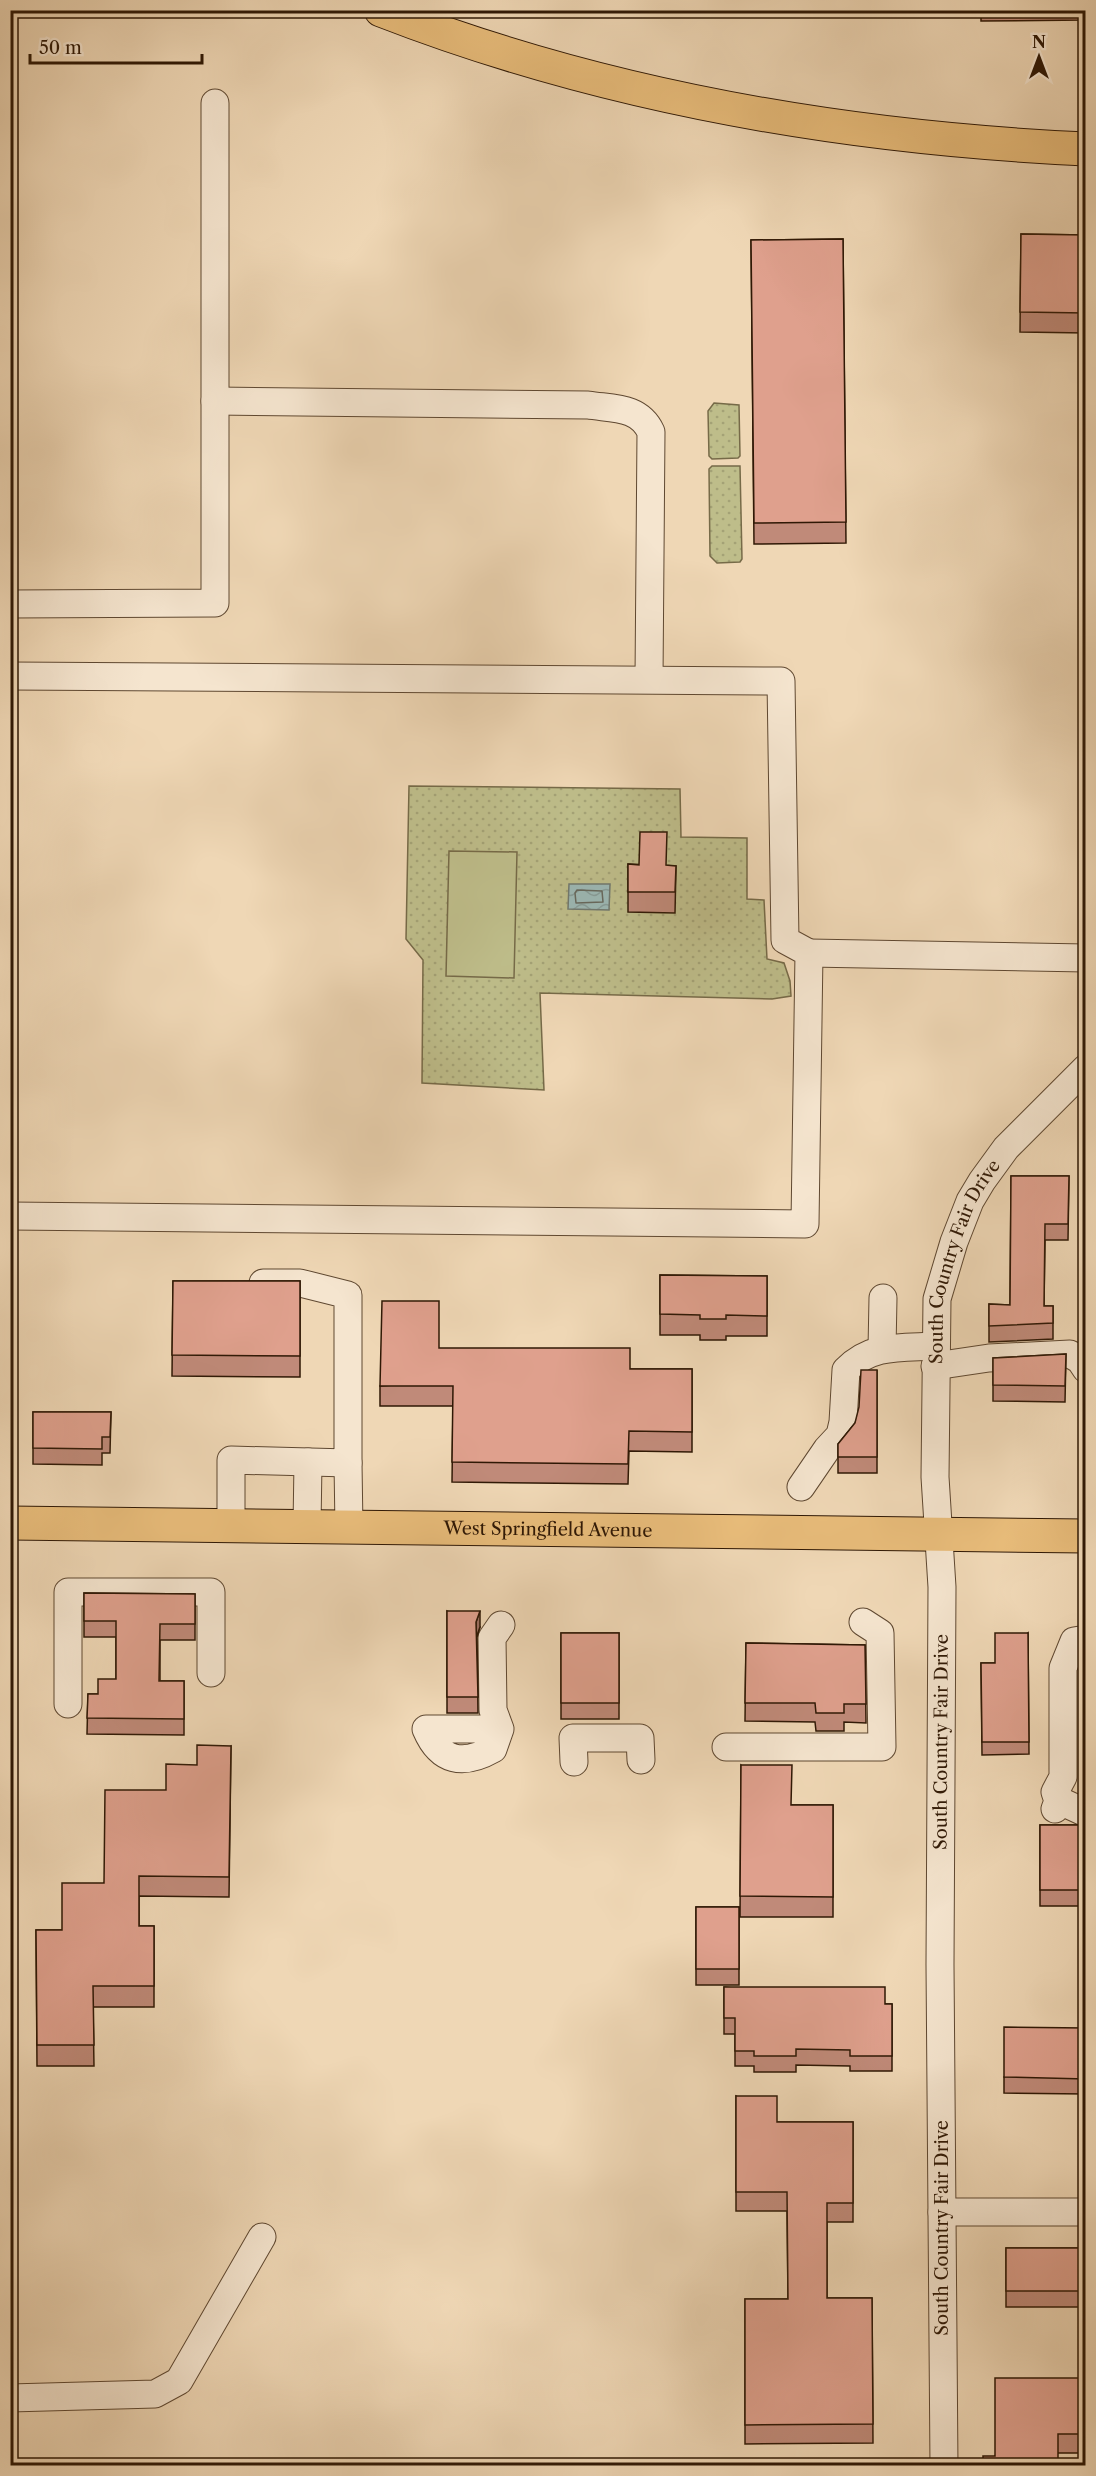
<svg xmlns="http://www.w3.org/2000/svg" width="1096" height="2476" font-family="'Libre Caslon Text',serif">
<defs>
<pattern id="park-dots" width="8" height="8" patternUnits="userSpaceOnUse" patternTransform="scale(1.5)"><rect width="8" height="8" fill="#bebd8a"/><path d="M2 2h.1M6 6h.1" fill="none" stroke="#a4a276" stroke-width="1.8" stroke-linecap="round"/></pattern>
<pattern id="water-waves" width="16" height="10" patternUnits="userSpaceOnUse" patternTransform="scale(1.5)"><rect width="16" height="10" fill="#9cb8b5"/><path d="M0 5q4-4 8 0t8 0" fill="none" stroke="#879d9a"/></pattern>
</defs>
<rect width="100%" height="100%" fill="#efd7b5"/>
<filter id="stains"><feTurbulence type="fractalNoise" baseFrequency=".00333" numOctaves="4"/><feColorMatrix values="0 0 0 0 .2 0 0 0 0 .09 0 0 0 0 .02 0 0 0 .5 -.17"/></filter>
<radialGradient id="worn" r=".72"><stop offset=".6" stop-color="#630" stop-opacity="0"/><stop offset="1" stop-color="#630" stop-opacity=".3"/></radialGradient>
<!-- park -->
<g fill="url(#park-dots)" stroke="#766a48" stroke-width="1.5">
<path d="M714 403 739 405 740 456 738 458 712 459 709 456 708 411Z"/>
<path d="M712 466H740L742 559 740 562 717 563 710 556 709 469Z"/>
<path d="M409 786 680 789 681 837 747 838V899L764 900 767 959 784 963 790 981 791 996 772 999 540 993 544 1090 422 1083 423 960 406 939Z"/>
</g>
<!-- garden -->
<path fill="#bebd8a" stroke="#766a48" stroke-width="1.5" d="M449 851 517 852 514 978 446 976Z"/>
<!-- water -->
<path fill="url(#water-waves)" stroke="#70786f" stroke-width="1.5" d="M569 884H610L609 910 568 909Z"/>
<g fill="none" stroke-linecap="round" stroke-linejoin="round">
<!-- shore -->
<path stroke="#66685d" stroke-width="1.5" d="M577 890 602 891 603 902 576 903 575 893Z"/>
<defs>
<g id="minor">
<path d="M215 401 588 405C613 409 639 406 651 432L649 679"/>
<path d="M10 604 215 603V103"/>
<path d="M10 676 781 681 785 940 809 953 805 1224 10 1216"/>
<path d="M809 953 1086 958"/>
<path d="M882 1349 883 1298"/>
<path d="M935 1366 989 1358 1070 1354 1080 1360 1086 1369"/>
<path d="M348 1463 349 1528"/>
<path d="M801 1487 827 1449 840 1435 843 1422 846 1370C871 1344 901 1348 935 1346"/>
<path d="M231 1526V1460L348 1463V1295L300 1283H263"/>
<path d="M307 1527 308 1462"/>
<path d="M68 1704V1592H211V1673"/>
<path d="M500 1729H426C440 1762 463 1766 493 1749L500 1729 493 1710 492 1638 501 1625"/>
<path d="M726 1747H882L880 1633 863 1622"/>
<path d="M574 1762 573 1738H640L641 1760"/>
<path d="M1058 1800 1086 1813"/>
<path d="M1055 1809 1058 1801 1055 1792 1063 1777V1668L1074 1641 1086 1639"/>
<path d="M942 2212H1086"/>
<path d="M10 2398 155 2394 179 2381 262 2237"/>
<path id="s1" d="M944 2466 940 1965 942 1587 935 1477 937 1299 954 1242 970 1201 982 1181 1006 1148 1086 1068"/>
</g>
<g id="major">
<path id="s2" d="M10 1523 1086 1536"/>
</g>
<path id="highway" d="M381 10C605 97 846 138 1086 149"/>
</defs>
<!-- minor casing -->
<use href="#minor" stroke="#5f4831" stroke-width="29"/>
<!-- major casing -->
<use href="#major" stroke="#2f1805" stroke-width="35"/>
<!-- highway casing -->
<use href="#highway" stroke="#2f1805" stroke-width="35"/>
<!-- minor -->
<use href="#minor" stroke="#f5e5cf" stroke-width="27"/>
<!-- major -->
<use href="#major" stroke="#e8bc7a" stroke-width="33"/>
<!-- highway -->
<use href="#highway" stroke="#e8bc7a" stroke-width="33"/>
</g>
<!-- wall -->
<g fill="#c08a79" stroke="#2f1805" stroke-width="1.5">
<path d="M981 10H1086V20L981 21Z"/>
<path d="M1021 234 1086 235V333L1020 332Z"/>
<path d="M843 239 846 543 754 544 751 240Z"/>
<path d="M628 864 676 866 675 913 628 912Z"/>
<path d="M1011 1176H1069L1068 1240H1045L1044 1306H1053V1339L989 1342V1304L1010 1305Z"/>
<path d="M660 1275 767 1276V1336H726V1340H700V1335H660Z"/>
<path d="M173 1281H300V1377L172 1376Z"/>
<path d="M1066 1354 1065 1402 993 1401V1358Z"/>
<path d="M630 1369H692V1452L629 1451 628 1484 452 1482 453 1406H380V1386Z"/>
<path d="M877 1370V1473H838V1444L855 1423Z"/>
<path d="M33 1412H111L110 1453H102V1465L33 1464Z"/>
<path d="M84 1593 195 1594V1640H160V1681H184V1735L87 1734 88 1694H98L116 1679V1637H84Z"/>
<path d="M447 1611 480 1627 477 1637 478 1713H447Z"/>
<rect x="561" y="1633" width="58" height="86"/>
<path d="M1028 1633 1029 1754 982 1755 981 1663H995Z"/>
<path d="M746 1643 865 1645 866 1723 844 1722V1731H816L815 1722 745 1721Z"/>
<path d="M231 1746 229 1897 139 1896V1926H154V2007H93L94 2066H37L36 1930H62L104 1883 166 1790 197 1765Z"/>
<path d="M741 1765 791 1805H833V1917H740Z"/>
<rect x="1040" y="1825" width="46" height="81"/>
<rect x="696" y="1907" width="43" height="78"/>
<path d="M724 1987 885 2004H892V2071H850V2066L796 2065V2072H754V2066H735V2034H724Z"/>
<path d="M1086 2028V2094L1004 2093V2077Z"/>
<path d="M736 2096 777 2122H853V2222H827V2298H872L873 2443 745 2444V2299H788L787 2211H736Z"/>
<rect x="1006" y="2248" width="80" height="59"/>
<path d="M1086 2378V2453H1058L995 2456Z"/>
</g>
<!-- shaded-wall -->
<path fill="#9c7063" stroke="#2f1805" stroke-width="1.5" d="M480 1611V1627L476 1638V1622Z"/>
<!-- building -->
<g fill="#dfa08d" stroke="#2f1805" stroke-width="1.5">
<path d="M1021 234 1086 235V313L1020 312Z"/>
<path d="M843 239 846 522 754 523 751 240Z"/>
<path d="M640 832H667L666 865 676 866 675 892H628V864L639 865Z"/>
<path d="M1011 1176H1069L1068 1224H1045L1044 1306H1053V1323L989 1326V1304L1010 1305Z"/>
<path d="M660 1275 767 1276V1316L726 1315V1319H700V1315L660 1314Z"/>
<path d="M173 1281H300V1356L172 1355Z"/>
<path d="M382 1301H439V1348H630V1369H692V1432L629 1431 628 1464 452 1462 453 1386H380Z"/>
<path d="M1066 1354 1065 1386 993 1385V1358Z"/>
<path d="M861 1370H877V1457H838V1444L855 1423 859 1407Z"/>
<path d="M33 1412H111L110 1437H102V1449L33 1448Z"/>
<path d="M84 1593 195 1594V1624H160L159 1681H184V1719L87 1718 88 1694H98V1679H116V1621H84Z"/>
<path d="M447 1611H480L476 1622 478 1697H447Z"/>
<rect x="561" y="1633" width="58" height="70"/>
<path d="M995 1633H1028L1029 1742H982L981 1663H995Z"/>
<path d="M746 1643 865 1645 866 1704H844V1713H816L815 1703H745Z"/>
<path d="M197 1745 231 1746 229 1877 139 1876V1926H154V1986H93L94 2045H37L36 1930H62V1883H104L105 1790H166V1764L197 1765Z"/>
<path d="M741 1765H792L791 1805H833V1897L740 1896Z"/>
<rect x="1040" y="1825" width="46" height="65"/>
<rect x="696" y="1907" width="43" height="62"/>
<path d="M724 1987H885V2004H892V2056H850V2050L796 2049V2056H754V2051H735V2018H724Z"/>
<path d="M1004 2027 1086 2028V2079L1004 2077Z"/>
<path d="M736 2096H777V2122H853V2203H827V2298H872L873 2424 745 2425V2299H788L787 2192H736Z"/>
<rect x="1006" y="2248" width="80" height="43"/>
<path d="M995 2378H1086V2434H1058V2466H983V2456H995Z"/>
</g>
<g text-anchor="middle" dominant-baseline="central" stroke-width="5" stroke-linejoin="round" paint-order="stroke">
<!-- street labels -->
<g font-size="18" fill="#2f1805" stroke="#f5e5cf">
<text stroke="none"><textPath href="#s1" startOffset="1210">South Country Fair Drive</textPath></text>
<text stroke="none"><textPath href="#s2" startOffset="538">West Springfield Avenue</textPath></text>
<text stroke="none"><textPath href="#s1" startOffset="724">South Country Fair Drive</textPath></text>
<text transform="translate(942 2228) rotate(-90)">South Country Fair Drive</text>
</g>
</g>
<!-- margin -->
<rect width="1096" height="2476" fill="none" stroke="#efd7b5" stroke-width="36"/>
<rect x="12" y="12" width="1072" height="2452" fill="none" stroke="#2f1805" stroke-width="3"/>
<rect x="18" y="18" width="1060" height="2440" fill="none" stroke="#2f1805" stroke-width="1.5"/>
<!-- north arrow -->
<g transform="translate(1039 57)" stroke="#f5e5cf" stroke-width="4.5" paint-order="stroke">
<path d="M0-4.5L10 22L0 15L-10 22Z" fill="#2f1805"/>
<text y="-9" font-size="16" font-weight="bold" text-anchor="middle" fill="#2f1805">N</text>
</g>
<!-- scale -->
<path d="M30 54v9h172v-9" fill="none" stroke="#2f1805" stroke-width="3"/>
<text x="39" y="54" font-size="18" fill="#2f1805" stroke="#f5e5cf" stroke-width="4.5" paint-order="stroke">50 m</text>
<rect width="100%" height="100%" filter="url(#stains)"/>
<rect width="100%" height="100%" fill="url(#worn)"/>
</svg>
